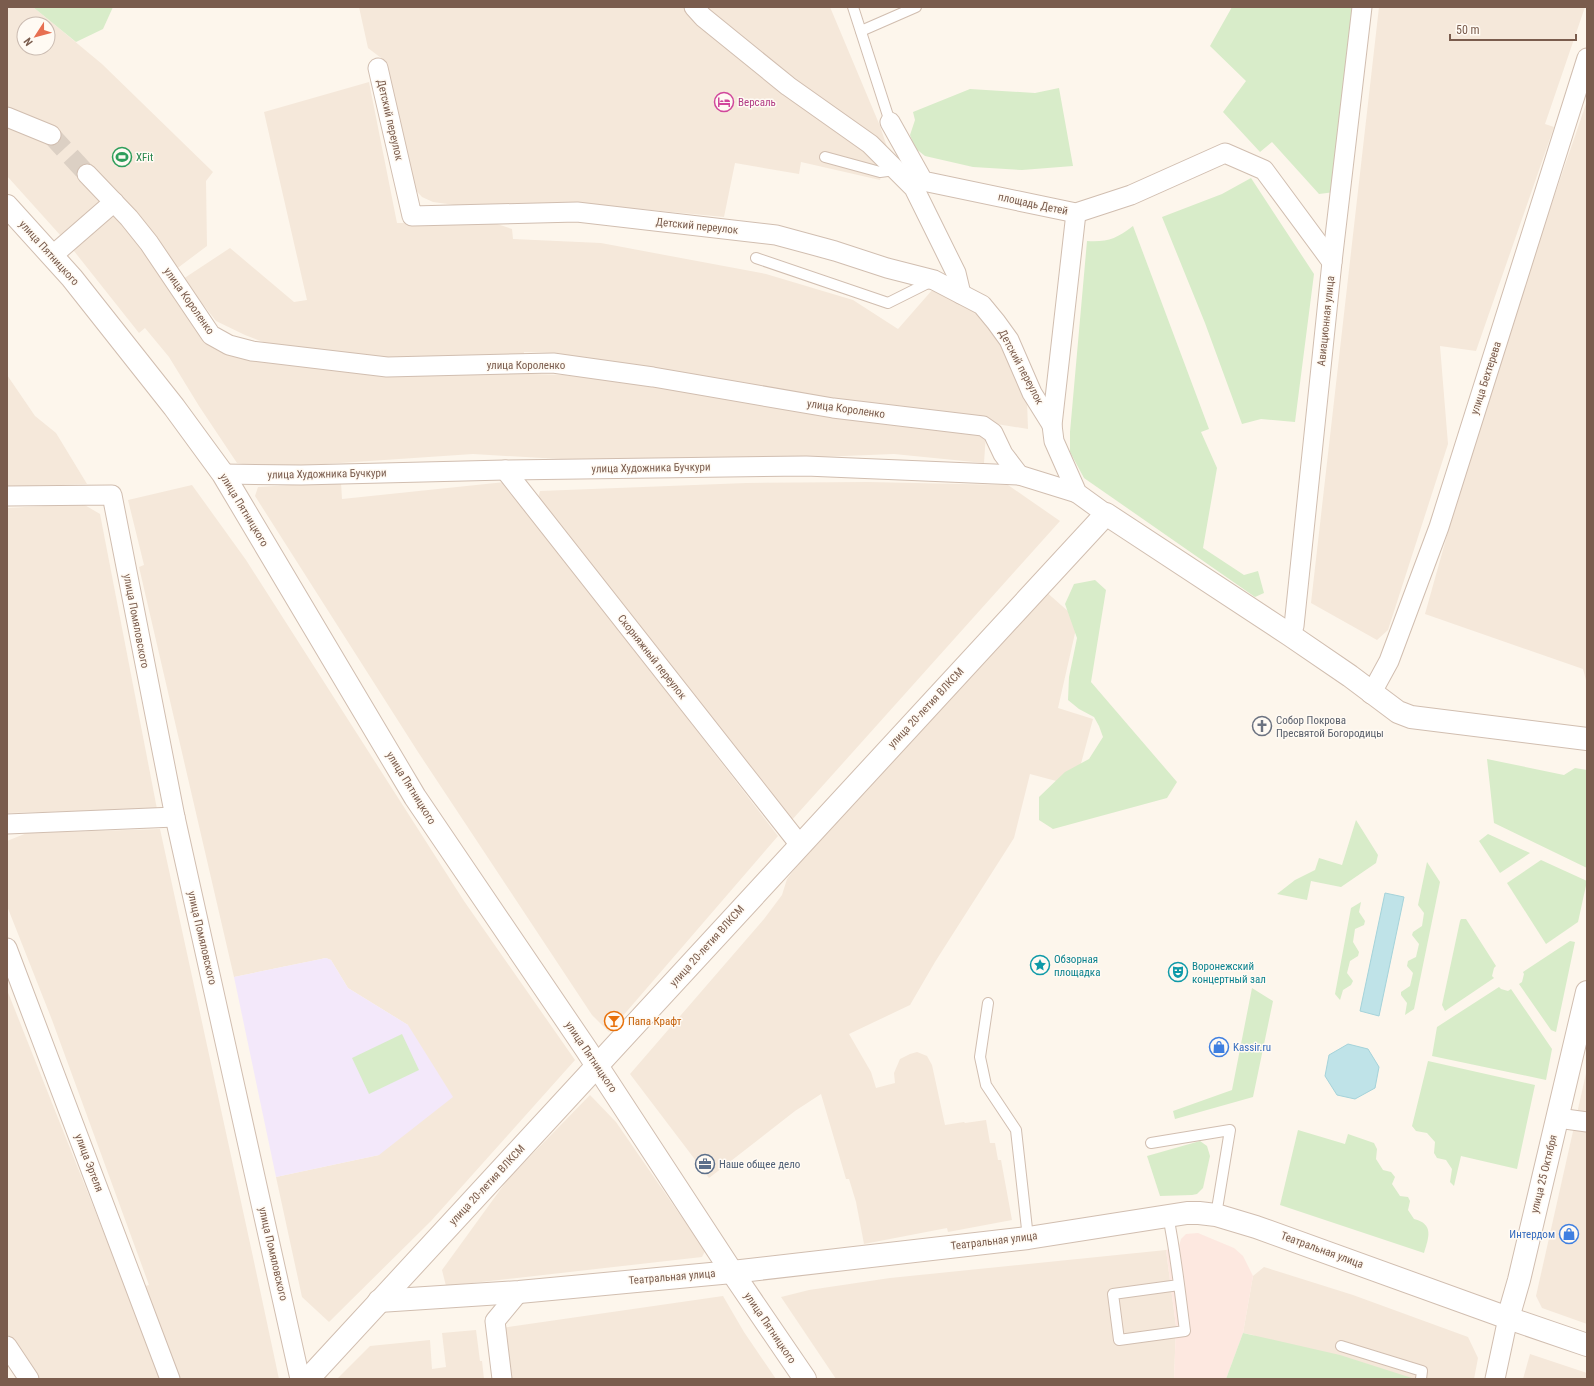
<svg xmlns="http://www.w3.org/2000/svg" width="1594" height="1386" font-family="'Roboto Condensed',sans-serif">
<rect width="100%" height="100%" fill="#fdf6ec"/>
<!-- residential -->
<g fill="#f5e8da" fill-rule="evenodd">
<path d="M7 7H33L61 30 102 64 213 172 206 181 207 246 163 279 197 331 313 367 565 375 713 392 986 433 984 463 894 454 647 464 473 454 266 468 237 463 199 406 169 357 145 328 139 333 70 246 7 176ZM24 24H48V48H24Z"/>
<path d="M359 7H830L880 126 889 153 880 180 801 162 799 174 735 163 724 217 588 204 462 206 433 202 422 197 413 187 385 61 368 48Z"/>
<path d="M1379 7H1585L1545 124 1554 127 1476 351 1440 346 1448 444 1388 630 1377 640 1311 603Z"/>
<path d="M369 82 397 223H494L512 229 513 239 601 243 766 274 853 300 898 329 933 289 970 304 1002 340 1027 400 1028 429 868 403 801 396 663 369 554 353 524 352 523 357 380 360 276 347 245 335 216 321 183 279 230 248 294 302 307 300 264 112Z"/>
<path d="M1587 101V684L1583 669 1425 614 1488 389Z"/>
<path d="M7 375 35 416 56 433 87 484 7 487Z"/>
<path d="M341 482 342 499 505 482 778 836 609 1032 592 1015 418 752 255 496 258 487Z"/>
<path d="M868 482 1008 485 1060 521 791 821 538 498 540 491 746 483Z"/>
<path d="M192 485 246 560 464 901 575 1060 431 1221 329 1322 302 1297 276 1177 379 1155 408 1025 348 988 331 960 326 958 234 977 139 567 144 565 128 500Z"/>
<path d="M83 504 100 514 157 809 7 813V508Z"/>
<path d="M1044 590 1078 620 1058 708 1093 719 1075 786 1030 774 1014 838 935 962 910 1005 849 1034 871 1072 876 1088 895 1083 894 1073 900 1059 910 1054 917 1052 927 1056 932 1065 945 1125 964 1122 965 1123 986 1120 990 1143H995L998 1160H1001L1012 1220 948 1232 947 1228 864 1244 856 1202 849 1179H846L821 1094 795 1111 709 1178 630 1074 764 919 782 895 787 879 826 828 856 801Z"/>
<path d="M160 829 253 1257 279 1379H179L142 1287 149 1285 52 1020 7 906V841L27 833Z"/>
<path d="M7 990 162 1379H39L7 1333Z"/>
<path d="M1587 1069V1324L1542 1308 1536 1296Z"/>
<path d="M590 1095 616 1122 705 1251 702 1257 446 1286 442 1270 508 1179Z"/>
<path d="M1166 1250 1176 1326 1174 1379H836L781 1297 809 1290 890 1278Z"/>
<path d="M1264 1267 1353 1295 1468 1337 1478 1358 1474 1379H1335L1253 1335 1243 1333 1253 1276Z"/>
<path d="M723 1296 744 1332 776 1379H509L501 1328Z"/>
<path d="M476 1330 480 1361H482L484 1379H337L370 1346 430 1340 432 1369 446 1367 442 1333Z"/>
<path d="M1530 1354 1587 1373V1379H1523Z"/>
</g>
<!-- commercial -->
<path fill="#fde8e0" d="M1198 1233 1234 1248 1243 1256 1253 1276 1243 1333 1226 1379H1174L1176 1326 1166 1250 1179 1246 1181 1239 1186 1234Z"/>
<!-- education -->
<path fill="#f3e8fa" d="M326 958 331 960 348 988 408 1025 453 1097 379 1155 276 1177 234 977Z"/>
<!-- green -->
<g fill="#d8ecc9">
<path d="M33 7H113L103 29 76 42Z"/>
<path d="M1232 7H1352L1335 192 1319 194 1272 142 1260 152 1223 112 1246 81 1210 46Z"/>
<path d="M1059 88 1073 166 1022 170 973 167 925 156 915 148 910 135 915 120 913 112 970 89 1035 93Z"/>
<path d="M1251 178 1314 274 1295 422 1261 419 1242 424 1205 323 1162 217 1222 194Z"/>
<path d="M1133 226 1209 429 1201 432 1217 468 1203 548 1244 575 1258 571 1264 593 1255 597 1084 478 1070 452V432L1087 241C1108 242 1116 239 1133 226Z"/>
<path d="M1095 580 1106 590 1091 682 1177 782 1167 798 1053 829 1039 820V797L1065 772 1089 759 1103 737 1099 726 1094 717 1079 709 1068 700 1069 677 1077 638 1065 604 1074 584Z"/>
<path d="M1487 759 1564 775 1575 768 1587 770V868L1494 823Z"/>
<path d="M1356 820 1378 855 1376 863 1341 887 1311 881 1307 900 1277 894 1295 880 1315 870 1319 858 1342 865Z"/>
<path d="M1488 834 1530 853 1500 873 1479 841Z"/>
<path d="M1541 860 1587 881 1578 922 1546 944 1507 883Z"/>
<path d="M1427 862 1440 882 1414 1009 1405 1015 1407 1003 1401 995V992L1410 986 1413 973 1407 966 1408 961 1416 957 1419 944 1412 935 1413 932 1422 926 1424 913 1418 905Z"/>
<path d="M1361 902 1359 912 1365 921 1364 925 1355 929 1353 942 1359 952 1358 956 1350 961 1347 973 1353 981 1351 985 1343 990 1340 1000 1335 994 1351 908Z"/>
<path d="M1461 919H1466L1496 966 1494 968 1492 976 1494 978 1445 1011 1442 1005 1460 921Z"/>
<path d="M1570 941 1575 942 1556 1032 1551 1030 1519 984 1522 982 1524 974 1523 972Z"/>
<path d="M1499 987 1501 989 1508 991 1511 989 1552 1049 1546 1080 1432 1056 1437 1027Z"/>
<path d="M1252 988 1273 1001 1253 1097 1175 1119 1173 1111 1232 1090Z"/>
<path d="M402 1034 419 1070 369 1094 352 1058Z"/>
<path d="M1428 1061 1535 1085 1517 1169 1461 1156 1454 1186 1450 1182 1452 1169 1446 1160 1437 1158 1434 1153 1435 1142 1427 1133 1416 1131 1412 1126Z"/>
<path d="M1298 1130 1345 1144 1348 1134 1374 1143 1377 1149 1376 1159 1383 1170 1391 1172 1395 1177 1392 1184 1400 1196 1408 1197 1410 1201 1408 1210 1414 1219C1434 1224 1429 1237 1424 1253L1280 1205Z"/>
<path d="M1200 1141 1207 1146 1210 1156 1203 1188 1197 1194 1192 1195 1160 1196 1147 1156Z"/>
<path d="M1243 1333 1340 1355 1415 1379H1226Z"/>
</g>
<!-- water -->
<g fill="#bfe3e8" stroke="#a5d3da">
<path d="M1385 893 1404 897 1379 1016 1360 1011Z"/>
<path d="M1348 1044 1368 1049 1379 1067 1375 1088 1355 1099 1337 1095 1325 1076 1329 1055Z"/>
</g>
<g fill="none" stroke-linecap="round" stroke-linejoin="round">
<!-- minor-tunnel -->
<path stroke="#dcd0c4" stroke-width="19" stroke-dasharray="19 10" stroke-linecap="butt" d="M51 135 87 174"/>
<defs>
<g id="service">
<path d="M853 7 890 122"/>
<path d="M861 31 916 7"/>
<path d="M825 157 880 172 895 170"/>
<path d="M756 258 888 303 932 281"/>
<path d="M988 1003 980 1057 986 1085 1016 1130 1028 1238"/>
<path d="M1151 1143 1230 1130 1216 1215"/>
<path d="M1168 1216C1176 1254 1180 1293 1185 1331L1119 1340 1113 1294 1179 1285"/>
<path d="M1341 1346 1422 1371 1421 1379"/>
</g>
<g id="minor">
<path d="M694 7 703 17 788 86 870 144 914 188 956 273 961 294"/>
<path d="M378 68 412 216 577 212 776 235 835 251 887 268 934 280 982 305 996 322 1009 340 1032 393 1052 425"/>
<path d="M7 117 51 135"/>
<path d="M890 122 923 181 1076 213 1131 195 1225 153 1264 170 1332 262"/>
<path d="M87 174 129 218 149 243 211 335 229 345 252 351 387 367 553 363 653 377 833 408 983 426 993 433 1003 454 1019 475"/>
<path d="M1076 213 1052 425 1054 441 1077 493 1106 514"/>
<path d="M52 256 114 202"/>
<path d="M505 470 800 845"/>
<path d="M223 474 301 475 505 470 806 466 1019 475 1077 493"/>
<path d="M7 496 112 495 175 817 300 1379"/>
<path d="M1290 635 1294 626 1332 262 1362 7"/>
<path d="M1371 694 1389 661 1439 527 1587 58"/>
<path d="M7 824 175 817"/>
<path d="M7 948 170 1379"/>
<path d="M1558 1118 1587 1122"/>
<path d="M7 1346 29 1379"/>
<path d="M502 1379 495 1321 519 1292"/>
<path d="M1495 1379 1508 1318"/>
</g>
<g id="tertiary">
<path d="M7 206 72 278 174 407 223 474 415 797 586 1049 732 1272 805 1379"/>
<path d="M379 1301 519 1292 732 1272 1028 1238 1187 1213H1199L1216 1215 1256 1227 1508 1318 1587 1345"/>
<path d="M1508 1318 1519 1280 1587 992"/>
<path d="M308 1379 1106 514 1290 635 1350 676 1398 712 1411 717 1587 739"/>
</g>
</defs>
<!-- service casing -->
<use href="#service" stroke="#d1beb0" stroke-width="12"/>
<!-- minor casing -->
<use href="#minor" stroke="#d1beb0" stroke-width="21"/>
<!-- tertiary casing -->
<use href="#tertiary" stroke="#d1beb0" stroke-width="24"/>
<!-- service -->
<use href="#service" stroke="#fff" stroke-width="10"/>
<!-- minor -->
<use href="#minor" stroke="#fff" stroke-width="19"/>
<!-- tertiary -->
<use href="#tertiary" stroke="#fff" stroke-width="22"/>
</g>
<!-- icons -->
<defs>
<symbol id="hotel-ring" viewBox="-11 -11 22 22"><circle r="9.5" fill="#fffaf3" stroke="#d1479c" stroke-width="1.5"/><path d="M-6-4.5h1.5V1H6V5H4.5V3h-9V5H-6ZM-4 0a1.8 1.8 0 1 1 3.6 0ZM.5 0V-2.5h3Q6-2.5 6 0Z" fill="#d1479c"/></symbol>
<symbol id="stadium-ring" viewBox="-11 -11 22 22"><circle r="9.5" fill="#fffaf3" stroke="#2e9e5b" stroke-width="1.5"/><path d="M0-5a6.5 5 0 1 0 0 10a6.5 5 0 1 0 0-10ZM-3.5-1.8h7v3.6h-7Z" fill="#2e9e5b"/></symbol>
<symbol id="church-ring" viewBox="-11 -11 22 22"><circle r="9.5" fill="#fffaf3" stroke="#6b7280" stroke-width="1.5"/><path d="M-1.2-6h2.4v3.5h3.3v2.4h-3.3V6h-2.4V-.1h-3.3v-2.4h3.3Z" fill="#6b7280"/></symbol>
<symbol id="sight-ring" viewBox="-11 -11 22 22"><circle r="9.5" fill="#fffaf3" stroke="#0f9aa8" stroke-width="1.5"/><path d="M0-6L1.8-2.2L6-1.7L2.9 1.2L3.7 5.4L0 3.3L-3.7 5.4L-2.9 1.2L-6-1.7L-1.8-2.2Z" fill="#0f9aa8"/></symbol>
<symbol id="theatre-ring" viewBox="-11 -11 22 22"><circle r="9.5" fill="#fffaf3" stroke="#0f9aa8" stroke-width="1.5"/><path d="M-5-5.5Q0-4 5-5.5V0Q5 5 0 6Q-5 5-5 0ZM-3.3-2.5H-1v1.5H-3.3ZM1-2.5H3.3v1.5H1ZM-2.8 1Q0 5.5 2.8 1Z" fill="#0f9aa8"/></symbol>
<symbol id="bar-ring" viewBox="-11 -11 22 22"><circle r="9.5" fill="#fffaf3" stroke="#e8710a" stroke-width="1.5"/><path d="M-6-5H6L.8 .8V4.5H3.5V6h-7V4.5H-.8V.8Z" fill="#e8710a"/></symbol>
<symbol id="shop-ring" viewBox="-11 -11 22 22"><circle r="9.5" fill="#fffaf3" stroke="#3f7fe0" stroke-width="1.5"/><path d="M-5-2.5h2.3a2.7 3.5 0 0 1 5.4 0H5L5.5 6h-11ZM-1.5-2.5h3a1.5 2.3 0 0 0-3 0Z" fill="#3f7fe0"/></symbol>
<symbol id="office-ring" viewBox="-11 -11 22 22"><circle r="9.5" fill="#fffaf3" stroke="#5c6f8a" stroke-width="1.5"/><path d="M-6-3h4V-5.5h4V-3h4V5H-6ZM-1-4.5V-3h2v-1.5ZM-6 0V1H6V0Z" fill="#5c6f8a"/></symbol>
</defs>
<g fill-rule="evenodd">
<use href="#hotel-ring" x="713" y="91" width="22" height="22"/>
<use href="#stadium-ring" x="111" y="146" width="22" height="22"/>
<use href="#church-ring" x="1251" y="715" width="22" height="22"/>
<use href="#sight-ring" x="1029" y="954" width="22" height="22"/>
<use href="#theatre-ring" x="1167" y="961" width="22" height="22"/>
<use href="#bar-ring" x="603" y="1010" width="22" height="22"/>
<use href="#shop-ring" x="1208" y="1036" width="22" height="22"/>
<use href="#office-ring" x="694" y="1153" width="22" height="22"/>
<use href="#shop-ring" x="1558" y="1223" width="22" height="22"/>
</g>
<g text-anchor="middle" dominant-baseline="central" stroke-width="3" stroke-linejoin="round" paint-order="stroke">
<!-- hotel labels -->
<g font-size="11" fill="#b23c85" stroke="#fffaf3" text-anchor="start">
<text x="738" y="102">Версаль</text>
</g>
<!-- street labels -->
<g font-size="11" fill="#7a5c4d" stroke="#fffaf3">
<text transform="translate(390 120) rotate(77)">Детский переулок</text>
<text transform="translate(1033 204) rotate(12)">площадь Детей</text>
<text transform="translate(697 226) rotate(6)">Детский переулок</text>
<text transform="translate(49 253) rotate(48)">улица Пятницкого</text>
<text transform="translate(189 301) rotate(55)">улица Короленко</text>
<text transform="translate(1326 321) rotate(-84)">Авиационная улица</text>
<text x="526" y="365">улица Короленко</text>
<text transform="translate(1021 367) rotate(62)">Детский переулок</text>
<text transform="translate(1486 378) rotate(-72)">улица Бехтерева</text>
<text transform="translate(846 409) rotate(8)">улица Короленко</text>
<text transform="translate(651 468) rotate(-1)">улица Художника Бучкури</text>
<text transform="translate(327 474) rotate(-1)">улица Художника Бучкури</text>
<text transform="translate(244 510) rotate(59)">улица Пятницкого</text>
<text transform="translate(136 621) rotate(79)">улица Помяловского</text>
<text transform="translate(652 657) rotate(52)">Скорняжный переулок</text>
<text transform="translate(926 708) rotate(-47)">улица 20-летия ВЛКСМ</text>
<text transform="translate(411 788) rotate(58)">улица Пятницкого</text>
<text transform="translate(202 938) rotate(77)">улица Помяловского</text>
<text transform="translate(707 946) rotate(-48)">улица 20-летия ВЛКСМ</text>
<text transform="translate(591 1057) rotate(56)">улица Пятницкого</text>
<text transform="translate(89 1163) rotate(69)">улица Эртеля</text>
<text transform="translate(1544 1174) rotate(-76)">улица 25 Октября</text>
<text transform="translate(487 1185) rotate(-47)">улица 20-летия ВЛКСМ</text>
<text transform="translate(994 1241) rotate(-7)">Театральная улица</text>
<text transform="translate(1322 1250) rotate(20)">Театральная улица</text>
<text transform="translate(273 1254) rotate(77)">улица Помяловского</text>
<text transform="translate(672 1277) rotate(-5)">Театральная улица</text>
<text transform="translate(770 1328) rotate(56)">улица Пятницкого</text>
</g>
<!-- leisure labels -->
<g font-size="11" fill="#27864d" stroke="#fffaf3" text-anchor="start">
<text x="136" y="157">XFit</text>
</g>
<!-- worship labels -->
<g font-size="11" fill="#5b616d" stroke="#fffaf3" text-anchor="start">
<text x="1276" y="720">Собор Покрова<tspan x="1276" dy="13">Пресвятой Богородицы</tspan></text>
</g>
<!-- culture labels -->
<g font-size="11" fill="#0d838f" stroke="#fffaf3" text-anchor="start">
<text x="1054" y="959">Обзорная<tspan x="1054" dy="13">площадка</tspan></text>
<text x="1192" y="966">Воронежский<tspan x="1192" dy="13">концертный зал</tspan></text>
</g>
<!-- food labels -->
<g font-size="11" fill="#c56008" stroke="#fffaf3" text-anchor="start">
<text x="628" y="1021">Папа Крафт</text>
</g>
<!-- shop labels -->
<g font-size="11" fill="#366cbe" stroke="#fffaf3" text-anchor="start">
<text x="1233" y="1047">Kassir.ru</text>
<text x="1555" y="1234" text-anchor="end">Интердом</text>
</g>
<!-- service labels -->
<g font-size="11" fill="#4e5e75" stroke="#fffaf3" text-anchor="start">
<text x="719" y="1164">Наше общее дело</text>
</g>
</g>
<!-- border -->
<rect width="1594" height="1386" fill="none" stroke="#7a5c4d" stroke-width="16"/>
<!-- north arrow -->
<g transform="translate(36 36) rotate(234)"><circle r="19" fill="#fffaf3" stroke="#cabbb1"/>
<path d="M0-3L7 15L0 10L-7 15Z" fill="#e76f51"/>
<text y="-6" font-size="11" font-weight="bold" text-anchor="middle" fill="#7a5c4d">N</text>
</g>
<!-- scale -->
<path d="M1450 34v6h126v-6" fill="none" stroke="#7a5c4d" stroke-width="2"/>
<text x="1456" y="34" font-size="12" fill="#7a5c4d" stroke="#fffaf3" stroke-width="3" paint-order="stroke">50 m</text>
</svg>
